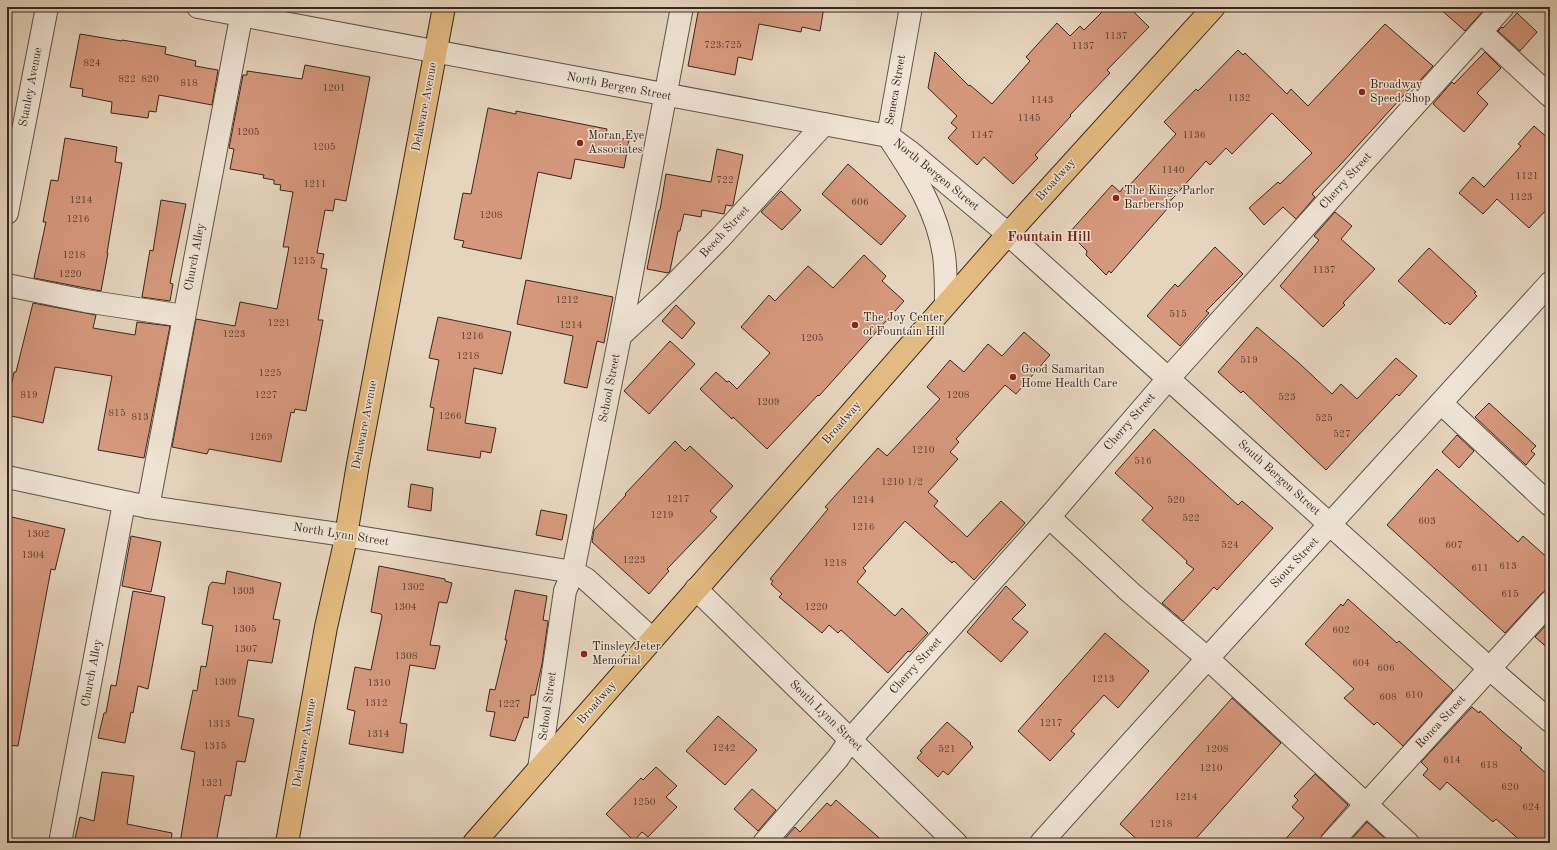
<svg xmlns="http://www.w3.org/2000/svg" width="1557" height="850" font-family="'Old Standard TT',serif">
<rect width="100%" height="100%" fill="#e6d5be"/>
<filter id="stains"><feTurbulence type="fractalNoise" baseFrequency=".005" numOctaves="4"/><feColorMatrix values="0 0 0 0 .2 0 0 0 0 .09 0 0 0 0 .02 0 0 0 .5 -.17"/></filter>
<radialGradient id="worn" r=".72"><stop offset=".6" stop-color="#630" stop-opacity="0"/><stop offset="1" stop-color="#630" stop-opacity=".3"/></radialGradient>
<!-- building -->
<g fill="#d6987c" stroke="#362820">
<path d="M699 7H824L820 31 802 27 801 32 759 24 752 60 738 57 735 75 688 66Z"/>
<path d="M1107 7H1129L1149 27 1107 70 1110 73 1070 115 1071 116 1035 155 1038 158 1013 184 984 157 977 165 948 138 957 128 951 123 957 116 928 88 935 52 969 86 970 85 992 104 1030 61 1026 57 1057 23 1070 36 1080 26 1084 30Z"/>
<path d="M1438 7H1479L1483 11 1465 31Z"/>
<path d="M1517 13 1537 32 1520 51 1498 31 1502 27 1503 28Z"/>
<path d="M1385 24 1433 66 1414 87 1412 86 1341 164 1312 194 1315 197 1296 219 1283 207 1264 225 1249 208 1278 182 1280 184 1312 153 1272 113 1232 154 1226 148 1210 165 1206 161 1165 207 1167 209 1111 273 1109 271 1106 275 1086 255 1087 251 1069 233 1112 185 1120 192 1125 185 1128 187 1176 134 1164 122 1196 89 1198 91 1238 50 1243 55 1245 53 1287 94 1291 89 1308 106Z"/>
<path d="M80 34 122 41V40L166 47 165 54 196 61 195 66 218 70 212 105 159 95 156 112 149 111 148 118 111 113 112 102 82 96 83 89 70 87Z"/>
<path d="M1485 52 1501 68 1477 93 1488 104 1464 132 1433 104 1452 82 1454 84Z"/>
<path d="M305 65 370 77 346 201 335 199 333 211 325 210 317 253 324 254 321 268 327 269 318 320H323L306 411 295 409 294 413 291 412 281 462 209 449 207 454 172 447 196 319 235 326 240 302 277 309 289 247H283L293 192 280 190 281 185 274 184V180L263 178 264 175 230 169 234 149 229 148 243 75H247V71L302 79Z"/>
<path d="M488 108 516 114V111L607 129 606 135 629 140 624 168 575 159 571 179 538 172 521 259 462 247 464 241 454 239 463 193 471 194Z"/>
<path d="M1534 126 1550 140V206L1529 228 1497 199 1483 214 1459 193 1473 177 1484 187 1521 146 1518 144Z"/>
<path d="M65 138 117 147 115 162 122 163 107 253H108L101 291 34 278 46 222H43L51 180 58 181Z"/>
<path d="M717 149 743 155 733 205 732 206 726 205 724 214 702 210 701 217 684 214 680 231H678L670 271 668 273 647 269 659 210H660L666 174 711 182Z"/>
<path d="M848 164 906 216 881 245 822 194Z"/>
<path d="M781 191 801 210 782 230 761 212Z"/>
<path d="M161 200 186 204 170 283 173 284 170 301 142 297 150 250 153 251Z"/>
<path d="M1335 212 1352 226 1341 239 1375 269 1343 303 1345 305 1323 327 1280 286 1319 240 1314 236Z"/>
<path d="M1215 247 1243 274 1206 311 1209 313 1180 346 1147 316 1175 284 1178 287Z"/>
<path d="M1429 248 1476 292 1474 293 1477 296 1450 325 1447 322 1445 324 1398 281Z"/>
<path d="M864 255 886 276 882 281 904 301 819 396 818 395 767 449 733 417 732 419 700 389 716 372 727 382 729 381 737 389 770 353 741 327 769 295 775 301 808 266 833 288Z"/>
<path d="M526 280 613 297 604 343 597 341 587 388 564 383 573 336 517 324Z"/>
<path d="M33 303 96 315 93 328 135 335 137 322 170 326 144 458 98 450 112 376 55 367 43 423 7 415V407L14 372H16Z"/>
<path d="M676 305 695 323 682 339 662 321Z"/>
<path d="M438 317 511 332 502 374 474 368 465 423 496 428 491 453 481 451 480 458 427 450 434 408 430 407 439 360 429 358Z"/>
<path d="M1257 327 1300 364 1332 394 1341 384 1357 399 1396 358 1417 376 1399 396 1397 394 1326 470 1243 391 1241 393 1218 372Z"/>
<path d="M1024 332 1050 355 1016 394 1005 385 956 439 959 442 950 452 958 459 928 492 938 501 934 506 967 537 1001 501 1025 523 974 580 954 561 952 563 905 521 863 568 866 571 857 582 895 616 902 608 928 633 910 652 908 651 888 673 841 630 838 633 829 625 822 633 779 597 782 594 771 584 773 581 770 579 828 509 825 507 878 448 887 456 940 399 927 387 950 360 964 372 988 344 1002 356Z"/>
<path d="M670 341 695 364 649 414 624 391Z"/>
<path d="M1489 403 1536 446 1531 451 1535 454 1526 465 1475 417Z"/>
<path d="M1154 429 1238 505 1242 501 1273 528 1217 590 1214 587 1183 621 1162 603 1194 569 1186 563 1187 561 1142 520 1153 508 1115 473Z"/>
<path d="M1457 435 1474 451 1459 468 1442 452Z"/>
<path d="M675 441 685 451 690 446 733 486 710 511 717 517 667 569 669 571 649 594 592 542 594 530 626 495 625 494Z"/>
<path d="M1437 469 1518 542 1523 536 1550 560V590H1546L1541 594 1505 633 1387 525Z"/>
<path d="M411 484 433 488 431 511 408 507Z"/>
<path d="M541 510 567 515 562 540 536 535Z"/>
<path d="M7 516 65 529 55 570 51 569 18 746 7 745Z"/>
<path d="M131 536 161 542 151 592 122 586Z"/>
<path d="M379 566 445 579V581L452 583 447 603 439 602 430 645 440 646 435 669 410 665 400 723 407 724 403 753 349 744 355 711 347 709 355 667 371 670 382 616 381 614 371 612Z"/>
<path d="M227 571 281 583 273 619 280 620 272 663 248 660 238 716 254 719 245 762 237 761 231 796 225 795 216 843H180L195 752 181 749 193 690 197 691 201 666 206 667 213 626 202 624 209 586 212 582 225 584Z"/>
<path d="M1006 586 1026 605 1012 619 1028 632 1001 662 967 632Z"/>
<path d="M515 590 547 596 543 620 548 621 542 664 535 695H531L528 718 524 717 515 741 490 736 495 712 486 711 490 689 495 690 507 640H505Z"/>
<path d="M133 591 165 597 148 689 138 686 133 713 131 712 125 743 98 738 104 713H106L111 685 116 686Z"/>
<path d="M1348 599 1397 643 1399 641 1453 690 1403 746 1377 722 1374 725 1344 698 1354 689 1305 644 1341 604 1343 606Z"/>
<path d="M1550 621V650L1535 637Z"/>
<path d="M1105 633 1149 671 1118 708 1104 695 1071 731 1075 734 1050 761 1018 731Z"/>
<path d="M1232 698 1281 743 1192 843H1141L1120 824Z"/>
<path d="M1472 707 1479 713 1480 711 1502 731 1522 748 1520 750 1550 777V843H1523L1496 819 1493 822 1447 782 1440 790 1423 775 1428 769 1421 762Z"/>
<path d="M718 716 757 750 725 785 686 751Z"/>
<path d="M947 722 971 743 970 744 973 747 948 775 943 771 938 777 917 758 922 752 920 751Z"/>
<path d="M656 767 677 786 666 797 677 807 648 837 642 832 634 841 606 814 641 778 643 780Z"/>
<path d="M102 772 134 776 127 824 172 833 171 843H74L80 817 94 821Z"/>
<path d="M1315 774 1348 805 1322 835 1319 843H1282L1304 818 1292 807 1298 800 1294 796Z"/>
<path d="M752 789 776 810 758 831 734 809Z"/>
<path d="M836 800 885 843H781L795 827 800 832 827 803 831 806Z"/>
<path d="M1367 822 1390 843H1348Z"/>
</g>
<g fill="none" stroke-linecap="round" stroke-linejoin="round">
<defs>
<g id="minor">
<path d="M198 7 888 136 910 152 1008 234 1490 669 1550 721"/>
<path d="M911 7 888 136C913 174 937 209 944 255 946 271 946 288 946 304"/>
<path d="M1481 32 1550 96"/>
<path d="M7 213 47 7"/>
<path d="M7 285 85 301 184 316"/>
<path d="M620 336 667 292 720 238 824 124"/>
<path d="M1441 403 1550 505"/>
<path d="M7 477 148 507 345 535 573 572 586 579 652 639"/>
<path d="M148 507 243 7"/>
<path d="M1049 517 1131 593 1207 658 1408 843"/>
<path d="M696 589 956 843"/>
<path d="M539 769 565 591 573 572 620 336 682 7"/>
<path d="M60 843 124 503"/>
<path d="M764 843 838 758 850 740 1049 517 1168 379 1503 7"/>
<path d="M1041 843C1209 655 1380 470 1550 283"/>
<path d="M1331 843 1550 602"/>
</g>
<g id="major">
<path d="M287 843 326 627 344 547 358 464 444 7"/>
<path d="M474 843 1008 234 1214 7"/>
</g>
</defs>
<!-- minor casing -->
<use href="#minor" stroke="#625348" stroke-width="24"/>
<!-- major casing -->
<use href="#major" stroke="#362820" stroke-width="24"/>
<!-- minor -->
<use href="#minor" stroke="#efe4d5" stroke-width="22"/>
<!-- major -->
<use href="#major" stroke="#e3ba7f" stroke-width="22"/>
</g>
<!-- markers -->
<g fill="#8f2418" stroke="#efe4d5" stroke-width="1.5">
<circle cx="1362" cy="92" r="4"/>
<circle cx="580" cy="143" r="4"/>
<circle cx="1116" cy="198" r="4"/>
<circle cx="855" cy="325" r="4"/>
<circle cx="1013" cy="377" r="4"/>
<circle cx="584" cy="654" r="4"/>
</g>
<g text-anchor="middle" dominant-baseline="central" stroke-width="3" stroke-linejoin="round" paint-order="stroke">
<!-- number labels -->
<g font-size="10" fill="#5e4437">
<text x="1116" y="36">1137</text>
<text x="723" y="45">723;725</text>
<text x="1083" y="46">1137</text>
<text x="92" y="63">824</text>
<text x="127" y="79">822</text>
<text x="150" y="79">820</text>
<text x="189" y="83">818</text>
<text x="334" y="88">1201</text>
<text x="1239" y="98">1132</text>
<text x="1042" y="100">1143</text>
<text x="1029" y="118">1145</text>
<text x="248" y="132">1205</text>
<text x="982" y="135">1147</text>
<text x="1194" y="135">1136</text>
<text x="324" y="147">1205</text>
<text x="1173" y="170">1140</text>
<text x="1527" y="176">1121</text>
<text x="725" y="180">722</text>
<text x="315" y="184">1211</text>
<text x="1521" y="197">1123</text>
<text x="81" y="200">1214</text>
<text x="860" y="202">606</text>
<text x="491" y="215">1208</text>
<text x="78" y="219">1216</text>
<text x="74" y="255">1218</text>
<text x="304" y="261">1215</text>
<text x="1324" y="270">1137</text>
<text x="70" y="274">1220</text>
<text x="567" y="300">1212</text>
<text x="1178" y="314">515</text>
<text x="279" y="323">1221</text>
<text x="571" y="325">1214</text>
<text x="234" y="334">1223</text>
<text x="472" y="336">1216</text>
<text x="812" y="338">1205</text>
<text x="468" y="356">1218</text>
<text x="1249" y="360">519</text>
<text x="270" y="373">1225</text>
<text x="29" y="395">819</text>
<text x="266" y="395">1227</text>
<text x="958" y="395">1208</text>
<text x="1287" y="397">523</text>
<text x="768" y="402">1209</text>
<text x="117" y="413">815</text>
<text x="450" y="416">1266</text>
<text x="140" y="417">813</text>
<text x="1324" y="418">525</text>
<text x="1342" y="434">527</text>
<text x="261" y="437">1269</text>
<text x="923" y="450">1210</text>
<text x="1143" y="461">516</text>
<text x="902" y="482">1210 1/2</text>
<text x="678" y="499">1217</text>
<text x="863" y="500">1214</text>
<text x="1176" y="500">520</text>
<text x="662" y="515">1219</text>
<text x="1191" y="518">522</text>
<text x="1427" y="521">603</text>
<text x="863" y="527">1216</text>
<text x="38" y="534">1302</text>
<text x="1230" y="545">524</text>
<text x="1454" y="545">607</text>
<text x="33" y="555">1304</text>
<text x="634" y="560">1223</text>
<text x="835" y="563">1218</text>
<text x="1508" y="566">613</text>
<text x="1480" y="568">611</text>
<text x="413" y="587">1302</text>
<text x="243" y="591">1303</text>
<text x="1510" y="594">615</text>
<text x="405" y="607">1304</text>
<text x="816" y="607">1220</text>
<text x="245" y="629">1305</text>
<text x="1341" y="630">602</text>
<text x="246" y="649">1307</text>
<text x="406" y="656">1308</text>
<text x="1361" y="663">604</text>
<text x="1386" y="668">606</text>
<text x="1103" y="679">1213</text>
<text x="225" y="682">1309</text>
<text x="379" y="683">1310</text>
<text x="1414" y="695">610</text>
<text x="1388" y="697">608</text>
<text x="376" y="703">1312</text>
<text x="509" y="704">1227</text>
<text x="1051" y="723">1217</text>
<text x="219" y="724">1313</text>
<text x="378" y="734">1314</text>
<text x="215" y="746">1315</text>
<text x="724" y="748">1242</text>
<text x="947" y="749">521</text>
<text x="1217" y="749">1208</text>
<text x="1452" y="760">614</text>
<text x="1489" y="765">618</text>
<text x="1211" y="768">1210</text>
<text x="212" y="783">1321</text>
<text x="1510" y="787">620</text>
<text x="1186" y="797">1214</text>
<text x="644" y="802">1250</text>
<text x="1531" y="807">624</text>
<text x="1161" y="824">1218</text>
</g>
<!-- poi labels -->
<g font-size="12" fill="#362820" stroke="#efe4d5" text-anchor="start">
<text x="1370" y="85">Broadway<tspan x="1370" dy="14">Speed Shop</tspan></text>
<text x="588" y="136">Moran Eye<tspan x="588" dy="14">Associates</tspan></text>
<text x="1124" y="191">The Kings Parlor<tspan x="1124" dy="14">Barbershop</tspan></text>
<text x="863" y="318">The Joy Center<tspan x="863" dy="14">of Fountain Hill</tspan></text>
<text x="1021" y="370">Good Samaritan<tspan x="1021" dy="14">Home Health Care</tspan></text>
<text x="592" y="647">Tinsley Jeter<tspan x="592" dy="14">Memorial</tspan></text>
</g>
<!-- street labels -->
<g font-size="12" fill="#362820" stroke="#efe4d5">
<text transform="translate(31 87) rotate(-79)">Stanley Avenue</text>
<text transform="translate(619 87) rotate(11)">North Bergen Street</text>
<text transform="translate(896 90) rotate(-80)">Seneca Street</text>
<text transform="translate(425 107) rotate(-79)">Delaware Avenue</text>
<text transform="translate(936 175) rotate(39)">North Bergen Street</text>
<text transform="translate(1056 180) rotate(-48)">Broadway</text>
<text transform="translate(1346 181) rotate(-48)">Cherry Street</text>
<text transform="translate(725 232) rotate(-47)">Beech Street</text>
<text transform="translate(195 257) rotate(-79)">Church Alley</text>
<text transform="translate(610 388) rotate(-79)">School Street</text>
<text transform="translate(1130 422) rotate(-49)">Cherry Street</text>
<text transform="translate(842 423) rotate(-49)">Broadway</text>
<text transform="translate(365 425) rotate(-79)">Delaware Avenue</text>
<text transform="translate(1279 478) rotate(42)">South Bergen Street</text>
<text transform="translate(341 535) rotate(9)">North Lynn Street</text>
<text transform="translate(1295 563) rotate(-47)">Sioux Street</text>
<text transform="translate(916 666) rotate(-48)">Cherry Street</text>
<text transform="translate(92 673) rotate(-79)">Church Alley</text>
<text transform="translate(597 703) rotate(-49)">Broadway</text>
<text transform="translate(548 706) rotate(-82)">School Street</text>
<text transform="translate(826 716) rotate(44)">South Lynn Street</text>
<text transform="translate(1441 722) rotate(-47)">Ronca Street</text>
<text transform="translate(305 743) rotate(-80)">Delaware Avenue</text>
</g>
<!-- quarter labels -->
<g font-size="14" font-weight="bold" fill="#7a1f14" stroke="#efe4d5">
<text x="1049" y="237">Fountain Hill</text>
</g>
</g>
<!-- margin -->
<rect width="1557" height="850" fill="none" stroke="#e6d5be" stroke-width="24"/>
<rect x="8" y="8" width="1541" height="834" fill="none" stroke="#362820" stroke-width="2"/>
<rect x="12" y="12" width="1533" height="826" fill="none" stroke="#362820"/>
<rect width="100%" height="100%" filter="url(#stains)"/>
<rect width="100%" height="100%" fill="url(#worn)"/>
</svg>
